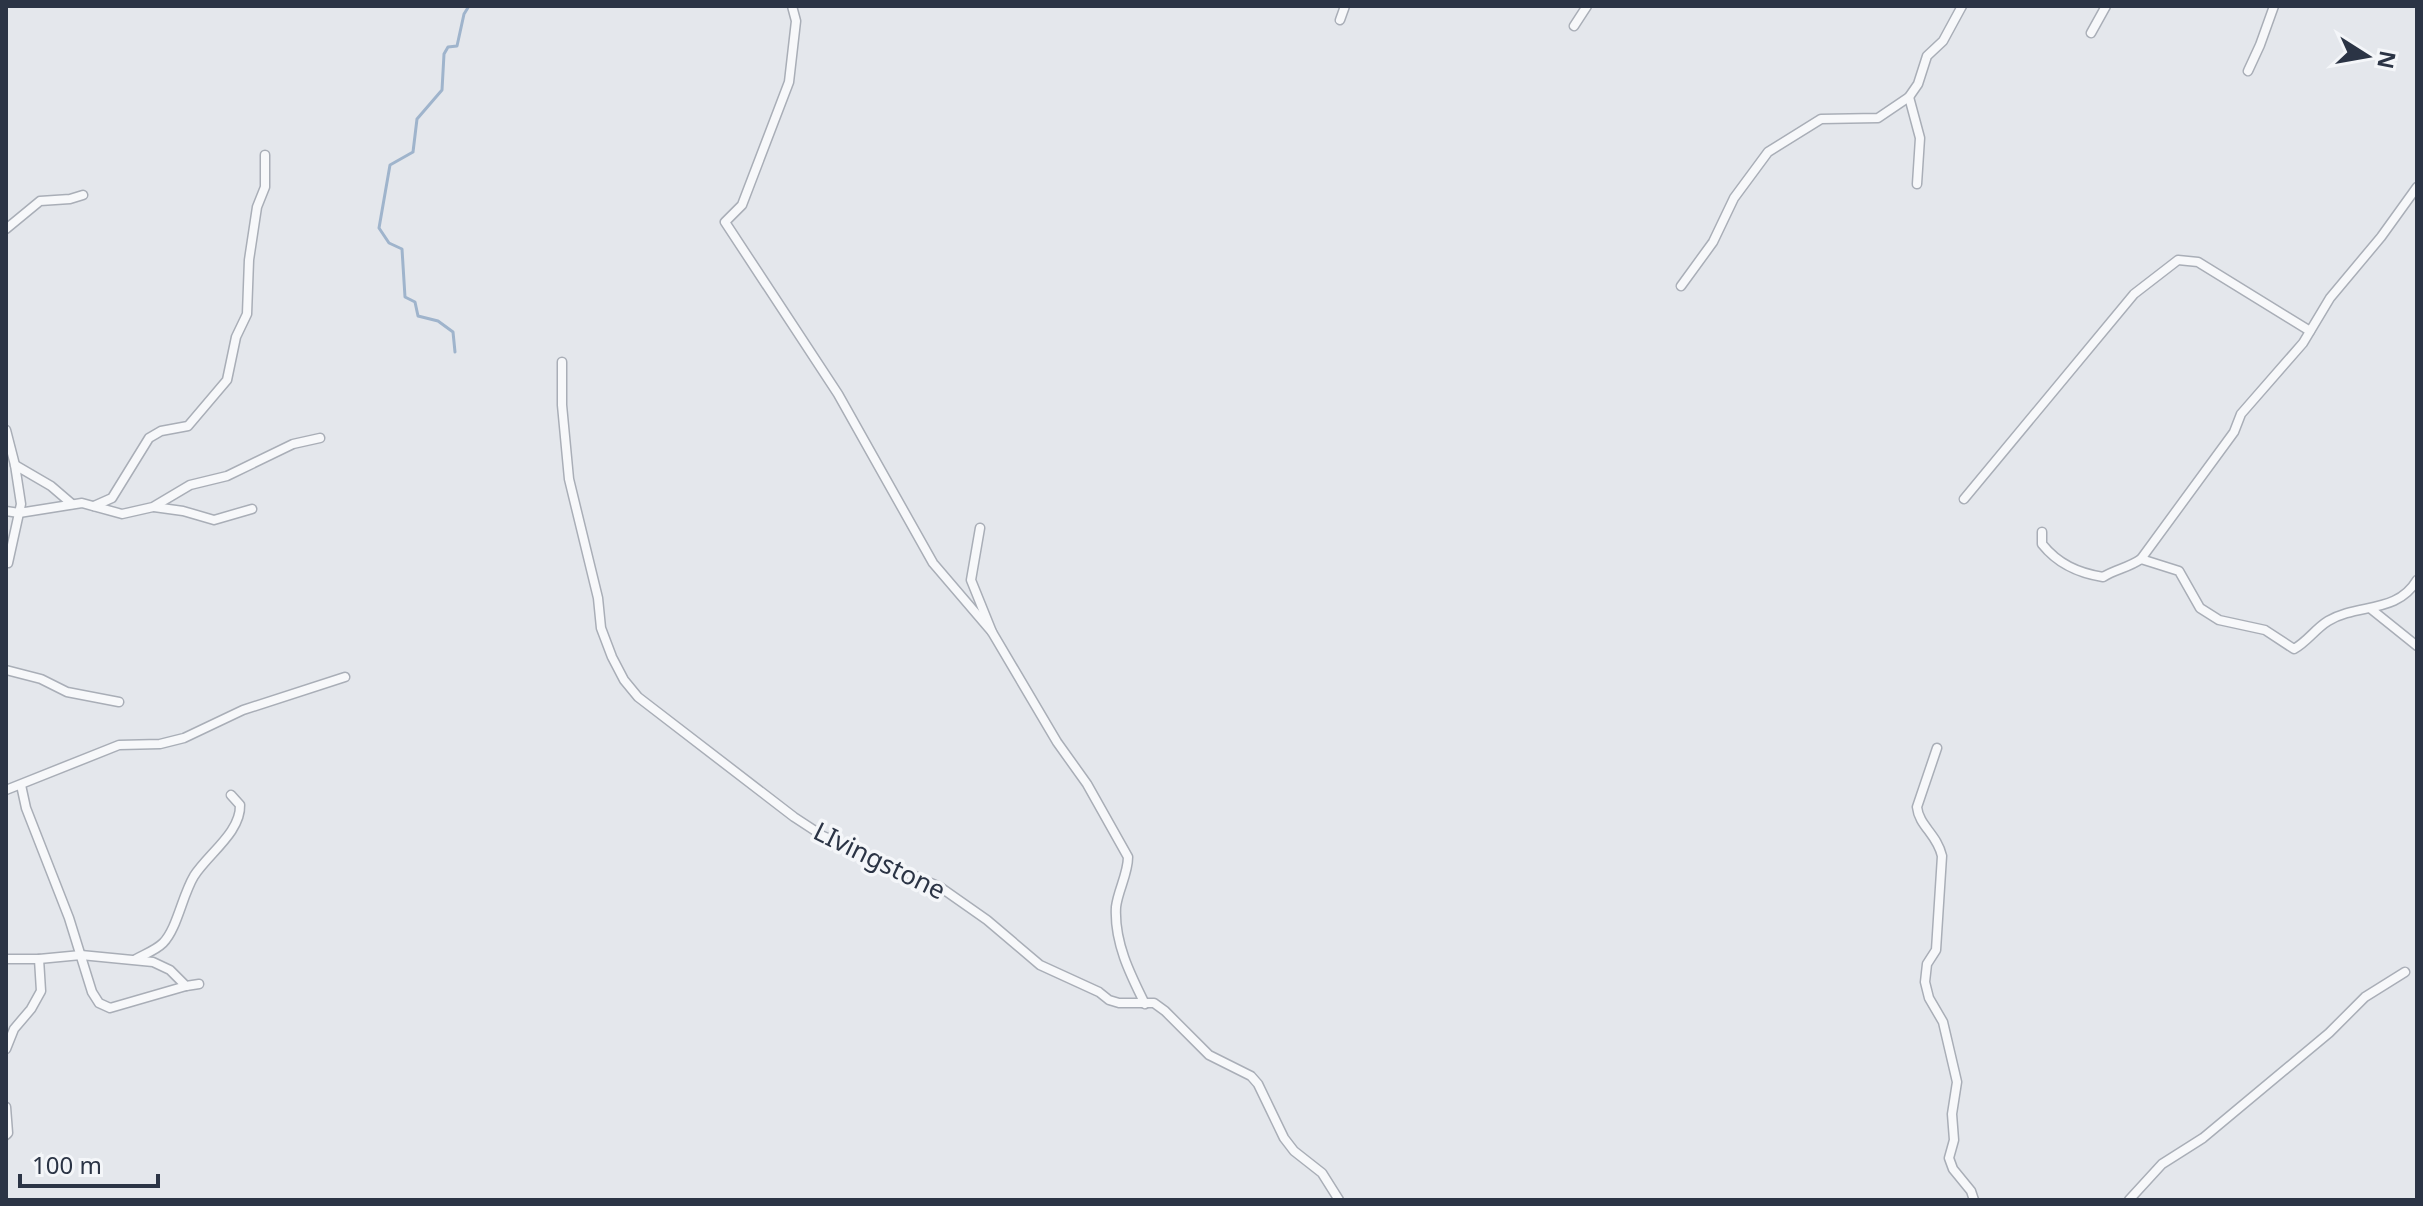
<svg xmlns="http://www.w3.org/2000/svg" width="2423" height="1206" font-family="'Noto Sans',sans-serif">
<rect width="100%" height="100%" fill="#e4e7ec"/>
<g fill="none" stroke-linecap="round" stroke-linejoin="round">
<!-- stream -->
<path stroke="#9fb4cc" stroke-width="3" d="M455 352 453 332 438 321 418 316 415 302 405 297 402 249 389 243 379 228 390 165 413 152 417 119 442 90 444 54 448 47 457 46 464 14 469 6"/>
<defs>
<g id="minor">
<path d="M792 6 796 21 789 82 742 205 725 222 838 394 933 563 992 632"/>
<path d="M1340 20 1345 6"/>
<path d="M1574 26 1587 6"/>
<path d="M2091 33 2106 6"/>
<path d="M2248 71 2260 45 2274 6"/>
<path d="M1909 97 1920 138 1917 184"/>
<path d="M6 229 40 201 70 199 83 195"/>
<path d="M1681 286 1713 242 1734 198 1768 152 1821 119 1878 118 1909 97 1918 84 1927 56 1943 41 1962 6"/>
<path d="M562 362V405L569 479 598 598 601 628 612 657 624 680 638 697 794 817 823 836 940 887 987 920 1040 965 1099 992 1109 1000 1119 1003H1154L1165 1011 1209 1055 1251 1076 1258 1084 1284 1138 1294 1151 1322 1173 1339 1200"/>
<path d="M6 430 15 465 21 504 8 563"/>
<path d="M15 465 51 486 72 504"/>
<path d="M1964 499 2134 294 2178 260 2198 262 2310 331"/>
<path d="M94 506 112 498 149 438 161 431 188 426 227 380 236 337 247 314 249 260 257 207 265 187V155"/>
<path d="M154 507 183 511 214 520 252 509"/>
<path d="M6 511 19 513 82 503 122 514 153 507 190 485 227 476 293 444 320 438"/>
<path d="M980 528 971 580 992 632 1057 742 1087 784 1128 857C1128 874 1118 890 1116 907 1114 942 1130 974 1145 1004"/>
<path d="M2042 532V544C2058 564 2078 573 2103 577 2116 569 2128 568 2141 559L2179 571 2200 608 2219 620 2265 630 2294 649C2308 641 2315 629 2328 621 2358 603 2397 614 2417 580"/>
<path d="M2141 559 2234 432 2241 414 2303 343 2330 298 2381 237 2417 187"/>
<path d="M2371 609 2417 646"/>
<path d="M6 670 41 679 67 692 119 702"/>
<path d="M1937 748 1917 807C1919 826 1937 834 1942 856L1936 950 1927 964 1925 982 1929 998 1943 1022 1957 1082 1952 1114 1954 1140 1949 1158 1953 1169 1971 1191 1974 1200"/>
<path d="M21 785 26 808 69 918 92 992 99 1003 110 1008 186 986"/>
<path d="M6 790 119 745 160 744 184 738 243 710 345 677"/>
<path d="M6 959H39L81 955 153 962 170 970 186 986 199 984"/>
<path d="M136 959C145 954 156 950 163 943 177 929 182 896 194 876 208 854 241 832 240 805L231 795"/>
<path d="M6 1049 14 1029 31 1009 41 991 39 959"/>
<path d="M6 1107 8 1133 6 1135"/>
<path d="M2129 1200 2162 1164 2203 1138 2329 1033 2365 997 2405 972"/>
</g>
</defs>
<!-- minor casing -->
<use href="#minor" stroke="#a9aeb7" stroke-width="11"/>
<!-- minor -->
<use href="#minor" stroke="#f7f8fa" stroke-width="8"/>
</g>
<g text-anchor="middle" dominant-baseline="central" stroke-width="7" stroke-linejoin="round" paint-order="stroke">
<!-- street labels -->
<g font-size="26" fill="#2b3445" stroke="#f4f6f9">
<text transform="translate(880 860) rotate(26)">LIvingstone</text>
</g>
</g>
<!-- border -->
<rect width="2423" height="1206" fill="none" stroke="#2b3445" stroke-width="16"/>
<!-- north arrow -->
<g transform="translate(2367 56) rotate(101)" stroke="#f4f6f9" stroke-width="6" paint-order="stroke">
<path d="M0-6L14 30L0 20L-14 30Z" fill="#2b3445"/>
<text y="-12" font-size="22" font-weight="bold" text-anchor="middle" fill="#2b3445">N</text>
</g>
<!-- scale -->
<path d="M20 1174v12h138v-12" fill="none" stroke="#2b3445" stroke-width="4"/>
<text x="32" y="1174" font-size="24" fill="#2b3445" stroke="#f4f6f9" stroke-width="6" paint-order="stroke">100 m</text>
</svg>
